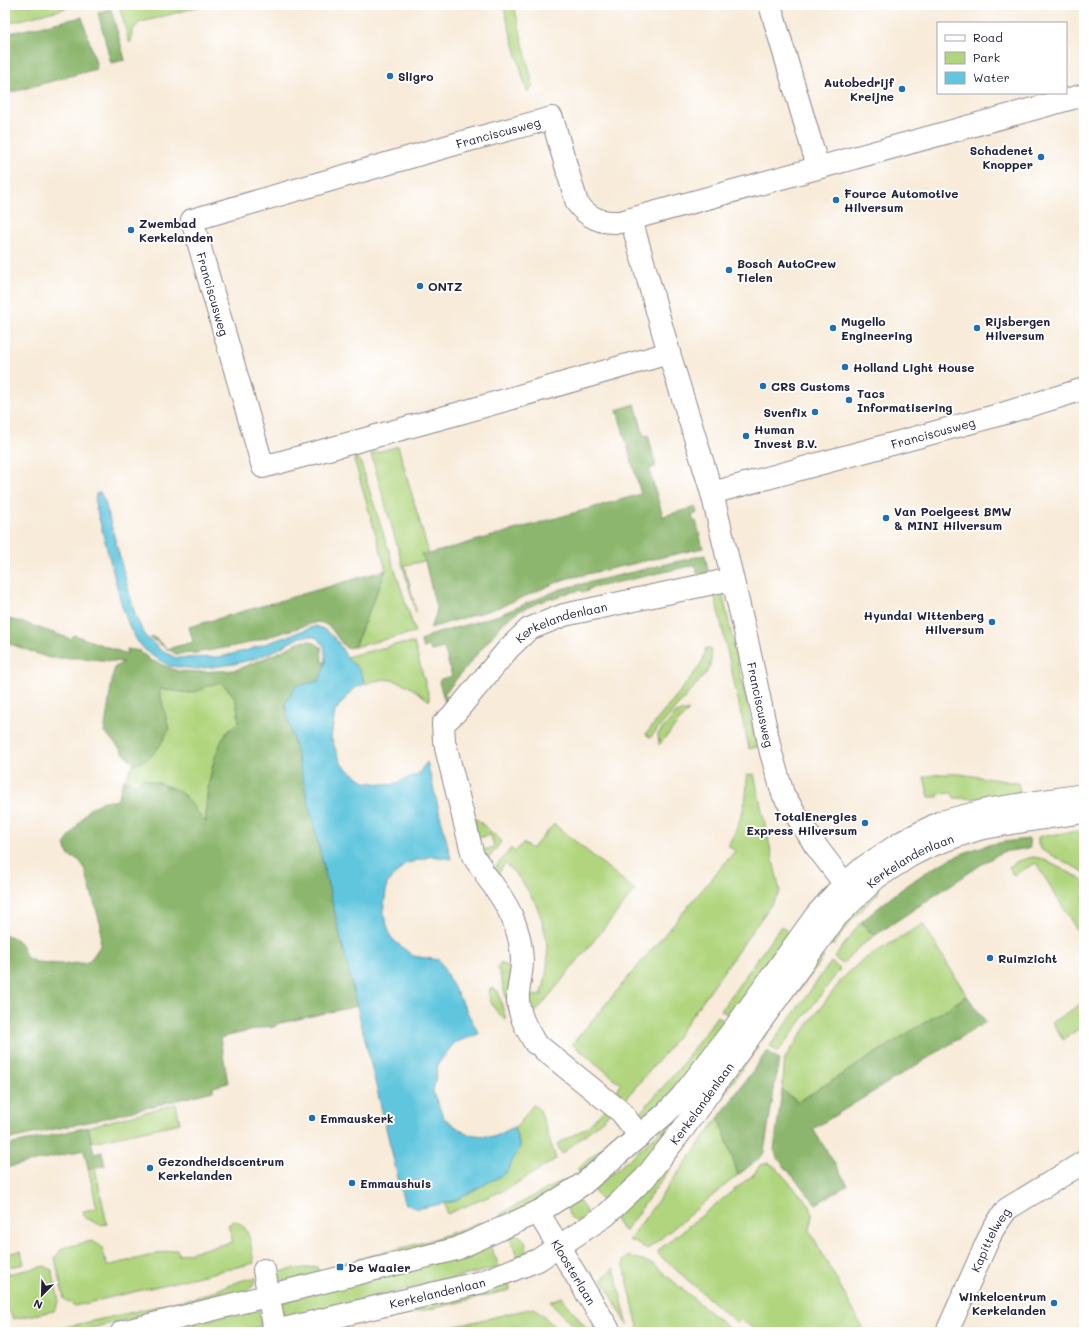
<svg xmlns="http://www.w3.org/2000/svg" width="1089" height="1337" font-family="Mali,sans-serif">
<rect width="100%" height="100%" fill="#fff"/>
<filter id="ink" filterUnits="userSpaceOnUse"><feTurbulence type="fractalNoise" baseFrequency=".025" numOctaves="2"/><feDisplacementMap in="SourceGraphic" scale="8" xChannelSelector="R" yChannelSelector="G"/><feConvolveMatrix kernelMatrix="1 2 1 2 8 2 1 2 1" color-interpolation-filters="sRGB"/></filter>
<filter id="wash" filterUnits="userSpaceOnUse"><feTurbulence type="fractalNoise" baseFrequency=".012" numOctaves="4" result="noise"/><feDisplacementMap in="SourceGraphic" scale="16" xChannelSelector="R" yChannelSelector="G"/><feGaussianBlur stdDeviation="0.9" result="paint"/><feColorMatrix in="noise" values="0 0 0 0 0 0 0 0 0 0 0 0 0 0 0 0 0 1.4 0 .05"/><feComposite in="paint" operator="in"/></filter>
<g filter="url(#wash)">
<rect width="100%" height="100%" fill="#f8ebd9"/>
<!-- green -->
<g fill="#b0d57e" stroke="#697c5c">
<path d="M5 5H78L5 24Z"/>
<path d="M119 5H204L139 23 132 31 131 42H129Z"/>
<path d="M503 5H514L533 86 527 92Z"/>
<path d="M398 446 429 554 425 561 405 565 416 612 371 454Z"/>
<path d="M357 458 360 461 415 632 354 647 386 570 354 459Z"/>
<path d="M714 592 723 596 757 747 749 749Z"/>
<path d="M414 643 430 700H428C407 684 393 673 365 684L360 670 346 657 398 644Z"/>
<path d="M706 648 710 649C713 657 711 664 707 672L650 738 646 734 696 671 703 660Z"/>
<path d="M221 683C237 696 237 702 239 723 235 726 228 730 225 735 212 757 204 798 206 823L194 810 185 796 164 785 153 782 137 785 124 780 134 764 142 762 158 689 190 693 201 690 206 686Z"/>
<path d="M689 710 659 745 658 734 676 713Z"/>
<path d="M754 774 780 892 666 1052 620 1105 612 1095 621 1084 572 1044 735 851 728 845C741 823 748 800 747 775Z"/>
<path d="M940 774H960L1018 783 1022 800 954 798 952 793 938 794V797H929L924 777Z"/>
<path d="M474 817 502 841 486 862 481 851 494 847 491 835 477 838Z"/>
<path d="M554 824 635 890 536 1012 528 1006 530 995 541 996C557 947 543 899 505 863L498 874 493 870 511 848 515 852 523 843 532 849Z"/>
<path d="M1084 830V872L1042 850 1038 845V837Z"/>
<path d="M1033 857 1040 858 1084 880V942L1036 863 1013 875 1009 867 1018 861Z"/>
<path d="M879 886 878 894 852 919 834 945 826 944 824 938Z"/>
<path d="M861 922 874 936 858 948 843 964 834 958Z"/>
<path d="M923 924 967 996 798 1102 782 1090 785 1058 809 1023 843 978 861 961Z"/>
<path d="M781 926 794 936 735 1020 721 1010Z"/>
<path d="M816 951 824 957 761 1041 755 1037Z"/>
<path d="M831 962 840 969 778 1052 770 1046Z"/>
<path d="M500 963 511 968V1015L498 968Z"/>
<path d="M490 988 498 991 506 1020C497 1014 486 1000 490 988Z"/>
<path d="M1084 1002V1025L1063 1040 1052 1022Z"/>
<path d="M717 1016 730 1026 643 1126 637 1116 678 1070Z"/>
<path d="M751 1041 758 1047 625 1231 623 1230 614 1218Z"/>
<path d="M176 1104 180 1123 92 1142 88 1127Z"/>
<path d="M533 1105 540 1110 556 1159 509 1188 447 1214 445 1204 454 1201 520 1147 514 1127 518 1125Z"/>
<path d="M607 1107 610 1112 606 1117 562 1154 557 1144 586 1128Z"/>
<path d="M719 1117 738 1175 648 1249 629 1240Z"/>
<path d="M669 1124 671 1127 644 1163 604 1204 592 1188 613 1173Z"/>
<path d="M626 1127V1135L581 1174 578 1168Z"/>
<path d="M768 1163 774 1166 810 1205 812 1214 810 1231 865 1332H757L741 1319 737 1323 659 1255 658 1251 661 1248 754 1174 760 1165Z"/>
<path d="M88 1168H95L107 1224 100 1225 84 1217 83 1211 97 1208Z"/>
<path d="M565 1179 567 1182 545 1199 500 1219 501 1214Z"/>
<path d="M577 1198 590 1217C578 1223 571 1224 567 1208L572 1202Z"/>
<path d="M233 1221C251 1223 251 1249 254 1263L75 1306 64 1299 55 1258 62 1248 92 1241 102 1247 107 1266 177 1249 179 1255 233 1242 228 1225Z"/>
<path d="M481 1222 483 1229 446 1242 360 1264 358 1259 429 1241Z"/>
<path d="M512 1234C526 1235 528 1245 525 1257L519 1260 508 1235Z"/>
<path d="M489 1244 500 1267 284 1319 280 1303Z"/>
<path d="M21 1251 24 1264 9 1267 5 1266V1254Z"/>
<path d="M629 1256 653 1264 733 1332H639L623 1261Z"/>
<path d="M45 1266 52 1270 59 1301 54 1311 13 1319 5 1302V1273L8 1274Z"/>
<path d="M317 1267 320 1274 284 1281 274 1273 293 1269Z"/>
<path d="M614 1268 628 1326 602 1279Z"/>
<path d="M256 1277 253 1286 247 1291 75 1332H45L202 1296 240 1281Z"/>
<path d="M509 1283 510 1290 380 1321V1315Z"/>
<path d="M562 1297 589 1332H580L550 1302Z"/>
<path d="M258 1306 262 1326 237 1332H165Z"/>
<path d="M533 1308 540 1312 560 1332H527L522 1328 514 1327 493 1332H430Z"/>
</g>
<!-- forest -->
<g fill="#8cb66d" stroke="#576c54">
<path d="M111 9 125 60 111 63 98 12Z"/>
<path d="M82 17 97 67 96 69 5 94V34Z"/>
<path d="M635 404 644 436 648 435 656 466 649 470 663 516 696 507 697 513 692 516 694 522 696 521 703 548 565 579 500 607 430 628 436 614V608L425 561 421 554H429L641 494 617 410Z"/>
<path d="M705 555 709 575 698 576 695 565 588 589V591L582 593 581 590 560 595V597L553 599 552 597 519 611 504 622 444 694 453 702 448 705 445 702 439 682 441 679 452 676 444 648 431 651 429 646 423 648 421 641 428 636 499 615 561 589Z"/>
<path d="M386 570 354 647 346 648C336 639 333 623 317 622L245 644 196 653 176 654 150 638 154 637 167 649 193 642 189 627Z"/>
<path d="M5 618 28 624 71 639 74 635 127 654V649L140 651 150 660 178 671 198 672 236 670 284 650 301 641H311L321 647 322 662H326L319 681 296 686 285 704 357 1006 276 1024V1026L270 1028 269 1026 220 1038 228 1083 213 1087V1091L97 1120 5 1140V935C18 937 23 945 26 957L36 962 59 964 86 963 92 958 100 946 101 926 84 867 79 860 69 856 64 845 88 810 103 801H116C121 795 120 787 124 780L137 785 142 778C156 783 173 786 185 796 191 802 198 815 206 822 205 799 212 755 225 735 229 730 235 726 239 722 237 702 237 696 221 683L206 686 201 690 190 693 159 689 169 729C161 745 154 760 134 764 123 754 116 742 104 733L114 668 123 662 80 658H49L5 642Z"/>
<path d="M1029 839 1030 848 1002 852 979 866 874 936 861 922C896 893 929 865 972 850 989 843 1011 841 1029 839Z"/>
<path d="M967 996 986 1022 813 1129 848 1185 816 1204 779 1160 774 1150 782 1090 798 1102Z"/>
<path d="M767 1051 779 1059 764 1152 761 1157 738 1175 719 1117Z"/>
<path d="M88 1127 94 1154 102 1152 105 1166 88 1168 84 1150 5 1168V1146Z"/>
</g>
<!-- water -->
<path fill="#61c6de" stroke="#42748c" d="M100 492 105 502 136 618 146 637 162 651 176 658 221 657 248 650 316 626C333 632 338 642 346 656 349 662 356 665 359 669 362 673 363 680 365 684L353 689 335 711 331 738 342 765 365 782 392 785 418 774 427 762 451 859 432 856 405 864 387 884 383 912 391 938 413 956 439 960 479 1034 454 1043 438 1064 433 1092 444 1118 466 1134 494 1137 514 1127 520 1147 506 1173 454 1201 417 1209 404 1203 285 704 296 686 319 681 326 662 324 646 317 638 311 636 300 637 276 650 257 658 234 664 197 669 170 666 148 653 138 642 130 628 122 606 95 503 96 494Z"/>
</g>
<g filter="url(#ink)">
<g fill="none" stroke-linecap="round" stroke-linejoin="round">
<defs>
<g id="minor">
<path d="M770 5 818 167"/>
<path id="s1" d="M631 219 669 353 712 493 745 631 771 753 783 794 815 845 841 879 856 897"/>
<path id="s2" d="M669 353 460 413 263 467 192 220 466 141 552 118 577 203C588 218 601 223 620 222L1084 95"/>
<path id="s3" d="M712 493 1002 414 1084 389"/>
<path id="s4" d="M444 740 443 724 455 713 509 648 529 629 564 615 732 579"/>
<path d="M446 748 473 856 481 867"/>
<path d="M487 877C507 903 521 927 522 961 522 972 519 983 518 994 517 1012 526 1028 535 1043"/>
<path d="M543 1049 621 1112 640 1136"/>
<path d="M264 1270 275 1331"/>
<path id="s5" d="M947 1332 993 1229 1007 1209 1084 1162"/>
</g>
<g id="tertiary">
<path id="s6" d="M538 1212 610 1332"/>
<path d="M122 1332 456 1249 540 1211 583 1184 665 1114 682 1096 736 1026 817 914 843 885 864 867 902 842 941 822 991 809 1084 795"/>
<path id="s7" d="M271 1332 482 1282 538 1260 605 1216 645 1178 683 1129 836 917 876 878 910 856 930 846 957 836 979 829 1012 823 1084 812"/>
</g>
</defs>
<!-- minor casing -->
<use href="#minor" stroke="#8d868a" stroke-width="24"/>
<!-- tertiary casing -->
<use href="#tertiary" stroke="#8d868a" stroke-width="24"/>
<!-- minor -->
<use href="#minor" stroke="#fff" stroke-width="22"/>
<!-- tertiary -->
<use href="#tertiary" stroke="#fff" stroke-width="22"/>
</g>
</g>
<!-- markers -->
<g fill="#1f6fb2" stroke="#fff" stroke-width="1.5">
<circle cx="390" cy="76" r="4"/>
<circle cx="902" cy="89" r="4"/>
<circle cx="1041" cy="157" r="4"/>
<circle cx="836" cy="200" r="4"/>
<circle cx="131" cy="230" r="4"/>
<circle cx="729" cy="270" r="4"/>
<circle cx="420" cy="286" r="4"/>
<circle cx="833" cy="328" r="4"/>
<circle cx="977" cy="328" r="4"/>
<circle cx="845" cy="367" r="4"/>
<circle cx="763" cy="386" r="4"/>
<circle cx="849" cy="400" r="4"/>
<circle cx="815" cy="412" r="4"/>
<circle cx="746" cy="436" r="4"/>
<circle cx="886" cy="518" r="4"/>
<circle cx="992" cy="622" r="4"/>
<circle cx="865" cy="823" r="4"/>
<circle cx="990" cy="958" r="4"/>
<circle cx="312" cy="1118" r="4"/>
<circle cx="150" cy="1168" r="4"/>
<circle cx="352" cy="1183" r="4"/>
<rect x="336" y="1263" width="8" height="8" rx="2"/>
<circle cx="1054" cy="1303" r="4"/>
</g>
<g text-anchor="middle" dominant-baseline="central" stroke-width="4" stroke-linejoin="round" paint-order="stroke">
<!-- poi labels -->
<g font-size="12" font-weight="bold" fill="#22223b" stroke="#fff" text-anchor="start">
<text x="398" y="76">Sligro</text>
<text x="894" y="82" text-anchor="end">Autobedrijf<tspan x="894" dy="14">Kreijne</tspan></text>
<text x="1033" y="150" text-anchor="end">Schadenet<tspan x="1033" dy="14">Knopper</tspan></text>
<text x="844" y="193">Fource Automotive<tspan x="844" dy="14">Hilversum</tspan></text>
<text x="139" y="223">Zwembad<tspan x="139" dy="14">Kerkelanden</tspan></text>
<text x="737" y="263">Bosch AutoCrew<tspan x="737" dy="14">Tielen</tspan></text>
<text x="428" y="286">ONTZ</text>
<text x="841" y="321">Mugello<tspan x="841" dy="14">Engineering</tspan></text>
<text x="985" y="321">Rijsbergen<tspan x="985" dy="14">Hilversum</tspan></text>
<text x="853" y="367">Holland Light House</text>
<text x="771" y="386">CRS Customs</text>
<text x="857" y="393">Tacs<tspan x="857" dy="14">Informatisering</tspan></text>
<text x="807" y="412" text-anchor="end">Svenfix</text>
<text x="754" y="429">Human<tspan x="754" dy="14">Invest B.V.</tspan></text>
<text x="894" y="511">Van Poelgeest BMW<tspan x="894" dy="14">&amp; MINI Hilversum</tspan></text>
<text x="984" y="615" text-anchor="end">Hyundai Wittenberg<tspan x="984" dy="14">Hilversum</tspan></text>
<text x="857" y="816" text-anchor="end">TotalEnergies<tspan x="857" dy="14">Express Hilversum</tspan></text>
<text x="998" y="958">Ruimzicht</text>
<text x="320" y="1118">Emmauskerk</text>
<text x="158" y="1161">Gezondheidscentrum<tspan x="158" dy="14">Kerkelanden</tspan></text>
<text x="360" y="1183">Emmaushuis</text>
<text x="348" y="1267">De Waaier</text>
<text x="1046" y="1296" text-anchor="end">Winkelcentrum<tspan x="1046" dy="14">Kerkelanden</tspan></text>
</g>
<!-- street labels -->
<g font-size="12" fill="#22223b" stroke="#fff">
<text stroke="none"><textPath href="#s2" startOffset="997">Franciscusweg</textPath></text>
<text transform="translate(213 294) rotate(74)">Franciscusweg</text>
<text stroke="none"><textPath href="#s3" startOffset="229">Franciscusweg</textPath></text>
<text stroke="none"><textPath href="#s4" startOffset="177">Kerkelandenlaan</textPath></text>
<text stroke="none"><textPath href="#s1" startOffset="503">Franciscusweg</textPath></text>
<text stroke="none"><textPath href="#s7" startOffset="830">Kerkelandenlaan</textPath></text>
<text stroke="none"><textPath href="#s7" startOffset="506">Kerkelandenlaan</textPath></text>
<text stroke="none"><textPath href="#s5" startOffset="102">Kapittelweg</textPath></text>
<text stroke="none"><textPath href="#s6" startOffset="70">Kloosterlaan</textPath></text>
<text stroke="none"><textPath href="#s7" startOffset="171">Kerkelandenlaan</textPath></text>
</g>
</g>
<!-- margin -->
<rect width="1089" height="1337" fill="none" stroke="#fff" stroke-width="20"/>
<!-- legend -->
<rect x="937" y="22" width="130" height="72" fill="#ffffff" stroke="#a7a7b1"/>
<rect x="945" y="35" width="20" height="6" fill="#ffffff" stroke="#a7a7b1"/>
<text x="973" y="42" font-size="12" fill="#22223b">Road</text>
<rect x="945" y="52" width="20" height="12" fill="#b0d57e" stroke="#a7a7b1"/>
<text x="973" y="62" font-size="12" fill="#22223b">Park</text>
<rect x="945" y="72" width="20" height="12" fill="#61c6de" stroke="#a7a7b1"/>
<text x="973" y="82" font-size="12" fill="#22223b">Water</text>
<!-- north arrow -->
<g transform="translate(42 1295) rotate(203)" stroke="#ffffff" stroke-width="3" paint-order="stroke">
<path d="M0-3L7 15L0 10L-7 15Z" fill="#22223b"/>
<text y="-6" font-size="11" font-weight="bold" text-anchor="middle" fill="#22223b">N</text>
</g>
</svg>
